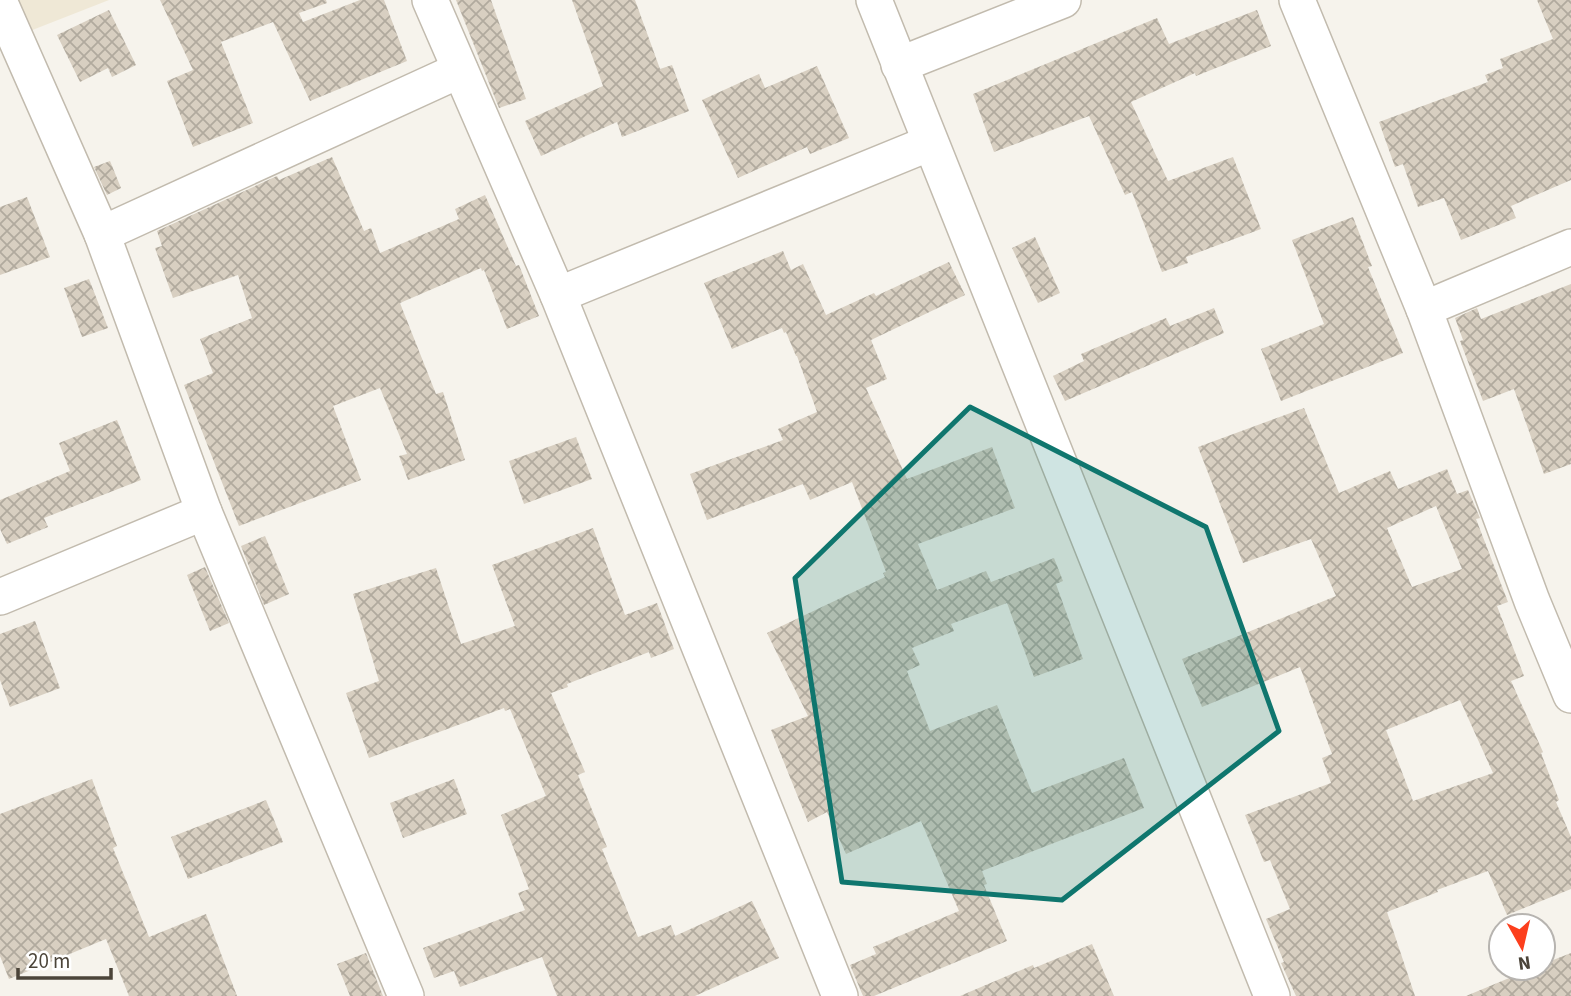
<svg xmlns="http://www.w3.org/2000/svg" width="1571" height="996" font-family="'Source Sans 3',sans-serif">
<defs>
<pattern id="building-cross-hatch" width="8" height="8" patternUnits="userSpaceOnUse" patternTransform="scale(1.75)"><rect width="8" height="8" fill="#d8cfc1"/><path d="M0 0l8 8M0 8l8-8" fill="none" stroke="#b1aa9e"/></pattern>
</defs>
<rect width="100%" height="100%" fill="#f6f3ec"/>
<!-- education -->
<path fill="#efe8d6" d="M0 0H109L12 38Z"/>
<!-- building -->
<g fill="url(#building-cross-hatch)" fill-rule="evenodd">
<path d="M160 0H326L327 3 299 13 303 22 360 0H384L407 61 310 101 273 22 221 42 253 123 193 147 167 81 193 70Z"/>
<path d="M456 0H491L526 99 499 108Z"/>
<path d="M572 0H635L660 69 672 65 689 111 622 137 617 122 541 156 525 121 603 86Z"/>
<path d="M1537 0H1571V180L1511 206 1516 218 1461 240 1444 198 1418 207 1403 164 1395 167 1379 122 1488 82 1485 75 1503 68 1500 59 1553 39Z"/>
<path d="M109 10 136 65 112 77 108 68 80 82 57 35Z"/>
<path d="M1257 10 1271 46 1196 76 1195 73 1131 102 1168 181 1233 157 1261 229 1186 257 1188 263 1162 272 1132 192 1125 195 1089 116 994 152 973 94 1157 18 1169 44Z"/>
<path d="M817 66 849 138 810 154 807 147 738 178 702 100 759 74 765 88Z"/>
<path d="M332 157 364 231 371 228 380 253 459 219 455 209 485 195 516 266 519 265 539 316 507 329 484 270 482 271 481 268 400 303 436 394 443 392 465 460 408 480 399 456 407 454 380 388 333 406 361 480 239 526 184 385 213 373 200 339 252 318 238 275 173 298 155 248 162 246 157 231 277 176 279 180Z"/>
<path d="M110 161 121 188 107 195 94 167Z"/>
<path d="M27 197 50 257 0 275V207Z"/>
<path d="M1353 217 1372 266 1368 267 1403 353 1281 401 1261 349 1324 324 1292 240Z"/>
<path d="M1035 237 1060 293 1038 303 1012 248Z"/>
<path d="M783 251 791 270 803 264 826 315 874 293 876 296 949 262 965 295 871 340 887 379 866 388 907 479 992 447 1015 508 918 544 937 590 986 571 991 582 1054 558 1063 581 1056 584 1083 659 1034 677 1007 603 951 624 954 631 912 648 920 665 907 671 930 731 997 705 1032 793 1124 758 1144 808 982 871 987 884 984 885 1007 941 874 996H863L850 965 876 954 873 947 959 911 921 821 846 854 827 812 808 822 771 730 808 716 767 633 885 577 883 573 886 572 852 482 810 500 803 484 707 520 690 474 783 440 778 429 817 412 797 356H796L786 332 784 333 782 328 732 349 704 283Z"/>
<path d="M89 279 108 328 82 337 64 288Z"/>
<path d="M1571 284V464L1544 474 1514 389 1483 401 1460 341 1463 340 1455 318 1477 308 1481 319Z"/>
<path d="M1214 308 1224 333 1065 401 1053 376 1084 361 1081 354 1166 318 1170 326Z"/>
<path d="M1304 408 1339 493 1390 471 1398 489 1447 469 1457 494 1468 490 1480 518 1476 519 1508 602 1497 606 1524 676 1511 681 1543 752 1541 753 1559 800 1556 802 1571 837V889L1507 915 1488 871 1437 890 1438 892 1387 912 1415 996H1296L1281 963 1284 962 1266 919 1290 909 1270 860 1264 862 1245 815 1331 783 1322 758 1332 754 1300 667 1202 707 1182 659 1336 596 1311 539 1243 563 1198 447ZM1436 506 1462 569 1412 587 1387 528ZM1460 700 1493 773 1413 801 1386 730Z"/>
<path d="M117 420 141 480 44 518 48 527 7 544 0 529V500L70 471 59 443Z"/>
<path d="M576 437 592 479 524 504 509 461Z"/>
<path d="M593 528 625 615 657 603 674 649 651 658 649 652 567 684 568 687 551 693 585 772 578 775 607 847 602 849 638 937 671 925 675 936 752 901 779 958 695 996H557L542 957 460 987 454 971 434 978 423 948 525 910 518 893 529 889 501 815 546 796 510 709 505 711 504 708 369 758 346 693 379 681 353 594 436 568 461 644 515 626 492 565Z"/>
<path d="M265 536 289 594 264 605 241 546Z"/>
<path d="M205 567 229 623 210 631 187 575Z"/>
<path d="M35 621 60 688 10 707 0 680V634Z"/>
<path d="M92 779 117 846 113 848 149 937 206 914 237 996H129L106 939 9 979 0 956V814Z"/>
<path d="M454 779 467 814 403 838 390 803Z"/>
<path d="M266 800 283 842 188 879 171 837Z"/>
<path d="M1092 944 1114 996H960L1033 965 1034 968Z"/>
<path d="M366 953 383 996H350L337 964Z"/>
<path d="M1571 953V996H1466L1533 968H1543V964Z"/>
</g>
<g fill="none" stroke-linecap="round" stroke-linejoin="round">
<defs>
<g id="street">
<path d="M430 0 558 295 840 996"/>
<path d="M874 0 1272 996"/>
<path d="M1297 0 1424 309 1532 601 1571 695"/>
<path d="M0 3 102 234 204 512 406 996"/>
<path d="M899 65 1063 0"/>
<path d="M102 234 460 70"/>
<path d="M558 295 930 143"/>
<path d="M1424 309 1571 247"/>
<path d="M0 597 204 512"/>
</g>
</defs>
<!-- street casing -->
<use href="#street" stroke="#c2bbae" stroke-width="38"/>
<!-- street -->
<use href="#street" stroke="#fff" stroke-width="35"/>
</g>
<!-- marked area -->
<path fill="#0f766e" fill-opacity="0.2" stroke="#0f766e" stroke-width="5" stroke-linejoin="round" d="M970 407 1206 527 1279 731 1062 900 842 882 795 578Z"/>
<!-- north arrow -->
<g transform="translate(1522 947) rotate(172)"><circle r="33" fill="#ffffff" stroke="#b7b4b0" stroke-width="2"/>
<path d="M0-5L12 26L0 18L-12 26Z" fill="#fc3f1d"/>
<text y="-10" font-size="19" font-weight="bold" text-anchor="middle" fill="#4b4439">N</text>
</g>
<!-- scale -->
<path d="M18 968v10h93v-10" fill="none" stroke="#4b4439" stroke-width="3.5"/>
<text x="28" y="968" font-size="21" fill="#4b4439" stroke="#ffffff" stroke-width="5" paint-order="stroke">20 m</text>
</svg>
